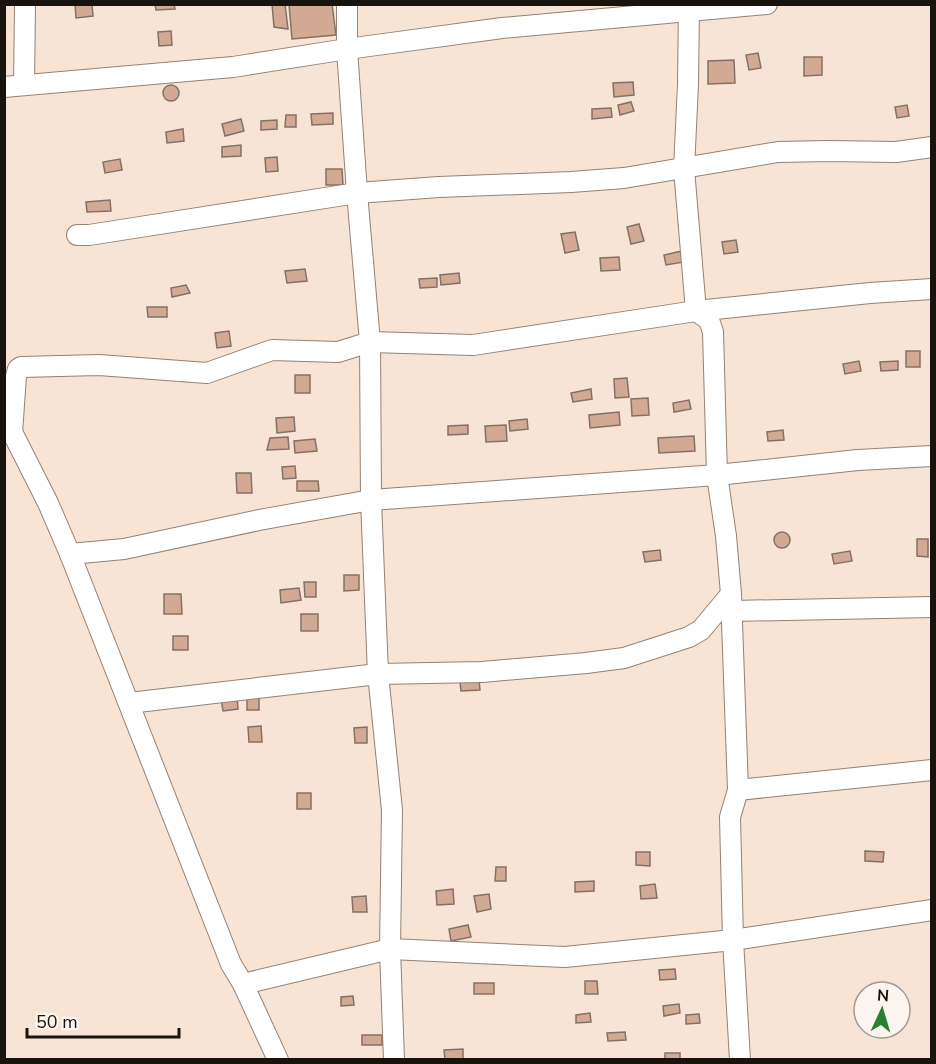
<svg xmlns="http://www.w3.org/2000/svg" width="936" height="1064" font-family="'Nunito Sans',sans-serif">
<rect width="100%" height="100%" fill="#f8e4d5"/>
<!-- building -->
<g fill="#d2aa93" stroke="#847165" stroke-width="1.5">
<path d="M75 4H92L93 16 76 18Z"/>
<path d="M155 4H174L175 9 156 10Z"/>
<path d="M272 4H285L288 29 274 27Z"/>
<path d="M289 4H332L336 35 292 39Z"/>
<path d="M171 31 172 45 159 46 158 32Z"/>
<path d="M758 53 761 68 749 70 746 55Z"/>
<path d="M804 57H822V75L804 76Z"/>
<path d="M734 60 735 83 708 84V61Z"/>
<path d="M633 82 634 95 614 97 613 83Z"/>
<circle cx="171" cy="93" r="8"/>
<path d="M631 102 634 111 620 115 618 105Z"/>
<path d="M907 105 909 116 897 118 895 107Z"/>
<path d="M611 108 612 117 592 119V109Z"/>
<path d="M333 113V124L312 125 311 114Z"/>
<path d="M286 115H296V127H285Z"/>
<path d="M241 119 244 131 225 136 222 124Z"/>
<path d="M277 120V129L261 130V121Z"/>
<path d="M183 129 184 141 167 143 166 132Z"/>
<path d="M241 145V156L222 157V147Z"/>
<path d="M277 157 278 171 266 172 265 158Z"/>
<path d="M120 159 122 170 105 173 103 162Z"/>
<path d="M326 169H342L343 185H326Z"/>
<path d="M110 200 111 211 87 212 86 202Z"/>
<path d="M639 224 644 241 631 244 627 227Z"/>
<path d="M575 232 579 250 565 253 561 234Z"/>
<path d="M736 240 738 252 724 254 722 242Z"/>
<path d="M682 251 684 262 666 265 664 255Z"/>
<path d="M619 257 620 270 601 271 600 258Z"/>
<path d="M305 269 307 281 287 283 285 271Z"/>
<path d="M459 273 460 283 441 285 440 275Z"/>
<path d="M437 278V287L420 288 419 279Z"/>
<path d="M186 285 190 293 172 297 171 288Z"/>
<path d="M147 307H167V317H148Z"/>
<path d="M229 331 231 346 217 348 215 333Z"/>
<rect x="906" y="351" width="14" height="16"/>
<path d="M859 361 861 371 845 374 843 364Z"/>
<path d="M898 361V370L881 371 880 362Z"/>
<rect x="295" y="375" width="15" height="18"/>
<path d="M627 378 629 397 615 398 614 379Z"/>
<path d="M591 389 592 399 573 402 571 393Z"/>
<path d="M648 398 649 415 632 416 631 399Z"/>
<path d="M689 400 691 409 674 412 673 403Z"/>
<path d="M619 412 620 425 590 428 589 415Z"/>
<path d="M294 417 295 431 277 433 276 418Z"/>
<path d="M527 419 528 429 510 431 509 421Z"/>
<path d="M468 425V434L448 435V426Z"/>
<path d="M506 425 507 441 486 442 485 426Z"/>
<path d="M783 430 784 440 768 441 767 432Z"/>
<path d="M694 436 695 451 659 453 658 438Z"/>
<path d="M288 437 289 449 267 450 270 438Z"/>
<path d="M315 439 317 451 295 453 294 441Z"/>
<path d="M295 466 296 478 283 479 282 467Z"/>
<path d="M236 473H251L252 493H237Z"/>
<path d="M297 481H318L319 491H297Z"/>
<circle cx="782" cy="540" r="8"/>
<path d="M917 539H928V557L917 556Z"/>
<path d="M660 550 661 560 645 562 643 552Z"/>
<path d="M850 551 852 561 834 564 832 554Z"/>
<path d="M344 575H359V590L344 591Z"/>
<path d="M304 582H316V597H305Z"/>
<path d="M299 588 301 600 281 603 280 590Z"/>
<path d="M164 594H181L182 614H164Z"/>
<rect x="301" y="614" width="17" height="17"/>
<rect x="173" y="636" width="15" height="14"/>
<path d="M479 680 480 690 461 691 460 682Z"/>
<path d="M237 696 238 709 223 711 221 698Z"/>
<rect x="247" y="696" width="12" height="14"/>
<path d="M261 726 262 742H249L248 727Z"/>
<path d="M367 727V743H355L354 728Z"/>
<rect x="297" y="793" width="14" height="16"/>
<path d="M865 851 884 852 883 862 865 861Z"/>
<path d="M636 852H650V866L636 865Z"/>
<path d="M496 867H506V881H495Z"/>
<path d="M594 881V891L575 892V882Z"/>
<path d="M655 884 657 898 641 899 640 886Z"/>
<path d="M453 889 454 904 437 905 436 891Z"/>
<path d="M489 894 491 909 477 912 474 896Z"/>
<path d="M366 896 367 912H353L352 897Z"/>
<path d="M468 925 471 937 451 941 449 929Z"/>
<path d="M675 969 676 979 660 980 659 970Z"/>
<path d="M585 981H597L598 994H585Z"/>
<rect x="474" y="983" width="20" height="11"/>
<path d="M353 996 354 1005 341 1006V997Z"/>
<path d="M679 1004 680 1013 664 1016 663 1006Z"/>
<path d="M590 1013 591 1022 576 1023V1015Z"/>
<path d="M699 1014 700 1023 686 1024V1015Z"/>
<path d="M625 1032 626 1040 608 1041 607 1033Z"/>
<rect x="362" y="1035" width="20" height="10"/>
<path d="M463 1049V1059L445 1060 444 1050Z"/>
<rect x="665" y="1053" width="15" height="7"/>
</g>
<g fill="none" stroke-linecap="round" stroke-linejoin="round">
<defs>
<g id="street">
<path d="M347 4V49L357 193 370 342 371 500 378 674 392 810 390 949 394 1060"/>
<path d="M689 4 688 84 684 169 696 311 709 320 713 332 717 475 726 536 731 594 738 790 730 817 733 940 740 1060"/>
<path d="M24 85 25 4"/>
<path d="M4 87 233 67 347 49 502 28 767 4"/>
<path d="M77 235H89L357 193 439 187 571 182 624 178 778 152 829 151 896 152 932 147"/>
<path d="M7 422 48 503 70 554 231 964 243 984 278 1060"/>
<path d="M12 433 16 376 18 369 21 367 99 365 207 373 272 350 338 352 370 342 473 345 696 311 870 293 932 289"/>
<path d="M70 554 124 549 259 520 371 500 717 475 858 460 932 456"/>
<path d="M732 611 932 607"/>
<path d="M129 703 378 674 482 672 586 663 624 658 689 637 701 630 731 594"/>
<path d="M738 790 932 770"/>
<path d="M243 984 390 949 565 957 733 940 932 910"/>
</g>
</defs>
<!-- street casing -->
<use href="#street" stroke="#948273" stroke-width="22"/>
<!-- street -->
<use href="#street" stroke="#fff" stroke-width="20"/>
</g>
<!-- border -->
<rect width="936" height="1064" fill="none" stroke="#19130d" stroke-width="12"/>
<!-- north arrow -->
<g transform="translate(882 1010) rotate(4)"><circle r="28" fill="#fcf4ee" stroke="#a19a94" stroke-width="1.5"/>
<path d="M0-4.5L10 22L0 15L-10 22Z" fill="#278231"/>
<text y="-9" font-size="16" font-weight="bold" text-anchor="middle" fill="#19130d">N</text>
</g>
<!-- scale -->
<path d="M27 1028v9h152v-9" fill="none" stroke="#19130d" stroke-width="3"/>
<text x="36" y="1028" font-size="18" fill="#19130d" stroke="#fcf4ee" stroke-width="4.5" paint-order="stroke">50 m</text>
</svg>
